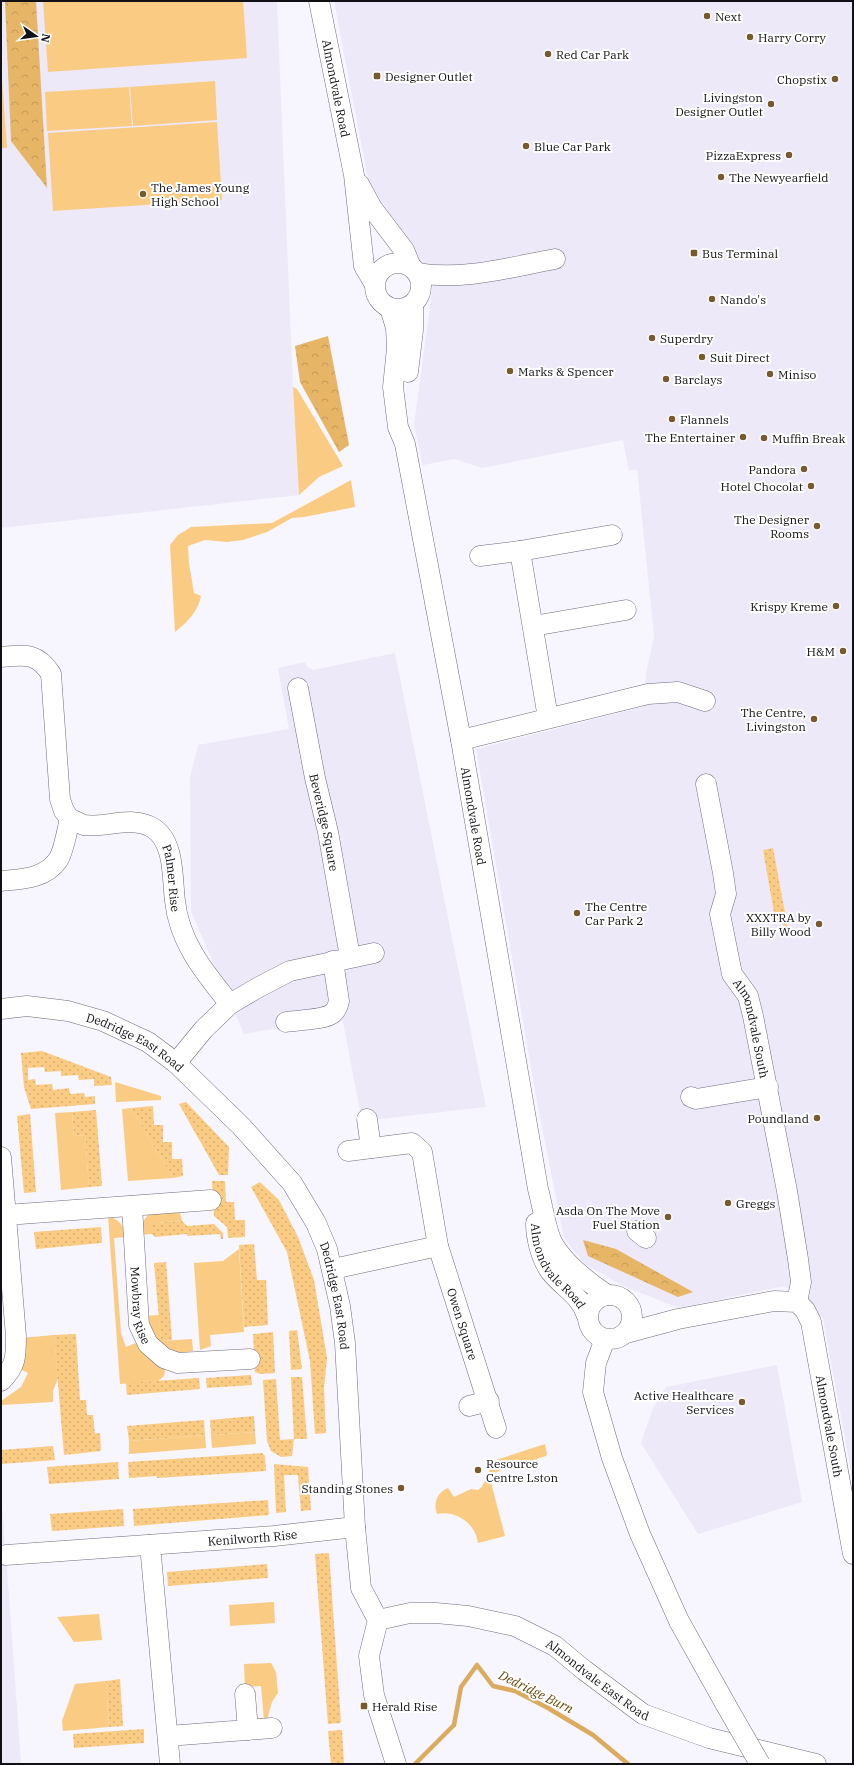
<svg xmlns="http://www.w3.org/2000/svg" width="854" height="1765" font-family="'IBM Plex Serif',serif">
<defs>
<pattern id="forest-crowns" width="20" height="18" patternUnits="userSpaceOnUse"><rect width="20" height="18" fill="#e6b566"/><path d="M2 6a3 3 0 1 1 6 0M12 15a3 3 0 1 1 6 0" fill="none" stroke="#c49b58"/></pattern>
<pattern id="garden-dots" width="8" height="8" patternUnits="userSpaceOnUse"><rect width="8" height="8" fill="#facb82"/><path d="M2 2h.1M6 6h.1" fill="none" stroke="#d5ad70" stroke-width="1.8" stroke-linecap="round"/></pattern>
</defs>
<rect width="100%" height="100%" fill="#f7f5fd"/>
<!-- built -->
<g fill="#ede9f8">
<path d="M1 1H277L293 387 299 495 1 528Z"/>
<path d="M334 1H853V1482L823 1318 784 1286 679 1308 623 1286 585 1264 564 1238 537 1102 476 749 643 707 646 674 654 636 637 469 629 471 623 440 482 468 455 459 423 465 414 425 433 284 368 179Z"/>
<path d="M395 653 486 1107 362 1121 342 1017 244 1034 191 911 190 778 198 745 289 729 278 668 305 662 306 666 313 670Z"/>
<path d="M777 1365 802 1502 698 1534 641 1443 653 1408 666 1387Z"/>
<path d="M1 1493 6 1555 21 1764H1Z"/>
</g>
<!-- grass -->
<g fill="#facb82">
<path d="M43 1H243L247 58 48 72Z"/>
<path d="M1 65 7 148H1Z"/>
<path d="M215 81 217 120 133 126 130 87Z"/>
<path d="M129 87 132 126 47 131 45 92Z"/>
<path d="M217 122 222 200 53 211 48 133Z"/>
<path d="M293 387 297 389 343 466 319 477 299 495Z"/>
<path d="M351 480 355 507 304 517 292 518 267 532 243 540 227 542 205 540 188 546 189 563 194 593 201 596C198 612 187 622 175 632L170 545 178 535 191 527 272 523Z"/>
<path d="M115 1082 161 1096V1100L116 1102Z"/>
<path d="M131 1108 173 1178 128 1181 122 1109Z"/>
<path d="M72 1112 74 1136 85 1135 89 1187 61 1190 55 1113Z"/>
<path d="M171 1209 180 1213 182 1221 153 1223 152 1234 139 1235C144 1214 150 1210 171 1209Z"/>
<path d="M108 1216C120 1220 123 1225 126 1237L114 1238 121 1333 126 1347 138 1342 166 1366 164 1376 158 1381 120 1384Z"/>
<path d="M239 1249 244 1332 210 1335 211 1346 200 1350 194 1263 223 1261Z"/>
<path d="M159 1315 161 1341 192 1339 193 1351 180 1353 171 1351 149 1332 145 1316Z"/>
<path d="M54 1335 58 1378 53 1391V1402L1 1405V1401L21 1387 28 1373 18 1368 21 1338Z"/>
<path d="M255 1432 256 1444 212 1448 211 1435Z"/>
<path d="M205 1435 206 1448 129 1454V1441Z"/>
<path d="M545 1444 547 1454 546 1456 490 1474 487 1463Z"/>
<path d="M490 1479 505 1536 478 1543C477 1539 476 1534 474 1531 467 1518 451 1511 437 1514 433 1504 437 1492 448 1488L454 1497 471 1489 478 1490 482 1487 484 1482Z"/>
<path d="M274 1602 275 1623 230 1626 229 1605Z"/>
<path d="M99 1614 102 1640 74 1642 57 1617Z"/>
<path d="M271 1663 276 1672 278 1693 272 1702 267 1720H264L261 1686 245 1687 244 1664Z"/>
<path d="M106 1681 109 1727 63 1731 62 1721 75 1684Z"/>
</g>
<!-- forest -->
<g fill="url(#forest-crowns)">
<path d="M5 1H36L47 188 11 141Z"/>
<path d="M328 336 349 445 339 452 300 382 295 346Z"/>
<path d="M583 1240 616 1249 693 1292 678 1297 588 1256Z"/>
</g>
<!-- garden -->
<g fill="url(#garden-dots)">
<path d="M773 848 788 929 775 918 763 850Z"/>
<path d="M42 1051 111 1077 112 1085 94 1086V1079L79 1080 78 1075 61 1076V1071L45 1072 44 1067 28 1068V1080L35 1079 36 1085 52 1084 53 1090 69 1088 70 1094 84 1093 85 1097 95 1096V1104L31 1109 24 1087 21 1053Z"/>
<path d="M186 1102 229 1147 228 1175H219L179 1104Z"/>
<path d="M153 1106 154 1125H163V1142H172V1159H182L183 1176 173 1178 131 1108Z"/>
<path d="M96 1110 102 1186 89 1187 85 1135 74 1136 72 1112Z"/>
<path d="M30 1114 36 1192 24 1193 17 1116Z"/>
<path d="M212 1181H225L226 1202H234L235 1220H245V1237L228 1238 227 1227 214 1216Z"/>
<path d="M260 1182 279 1200 298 1237 314 1280 327 1358 324 1388 326 1433 315 1434 310 1361 287 1252 251 1187Z"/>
<path d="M182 1221 187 1226 214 1224 223 1233V1239H221L220 1234 187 1236V1234L155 1237 152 1234V1223Z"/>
<path d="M101 1227 102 1243 36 1249 34 1232Z"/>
<path d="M254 1244 257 1280H266L268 1325 244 1327 239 1245Z"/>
<path d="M166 1262 172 1340 161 1341 154 1263Z"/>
<path d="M297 1330 302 1369 291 1370 289 1331Z"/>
<path d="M273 1332 275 1373 260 1374 255 1372 253 1334Z"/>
<path d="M76 1334 80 1400H86L87 1415H93L95 1434 100 1433 101 1451 64 1455 54 1335Z"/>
<path d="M251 1375 252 1385 207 1388 206 1378Z"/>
<path d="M291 1377H302L307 1439H294L292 1456 281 1457 271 1451 267 1441 263 1380 276 1379 280 1440 294 1439Z"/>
<path d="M199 1378 200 1389 127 1395 126 1383Z"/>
<path d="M254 1416 255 1432 211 1435 210 1420Z"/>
<path d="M204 1420 205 1435 129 1441 127 1426Z"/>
<path d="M53 1446 55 1460 1 1464V1450Z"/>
<path d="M262 1453 265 1456 266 1471 157 1478V1476L129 1478 128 1462Z"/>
<path d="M118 1462 119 1479 49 1484 47 1467Z"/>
<path d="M274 1464 308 1467 311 1510 301 1511 298 1475H284L286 1512 276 1513Z"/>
<path d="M268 1500 269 1515 134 1526 133 1509Z"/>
<path d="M123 1509 124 1526 52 1531 50 1514Z"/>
<path d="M329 1553 341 1723 328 1724 315 1554Z"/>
<path d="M267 1564 268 1578 168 1586 167 1572Z"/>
<path d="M120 1679 123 1726 109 1727 106 1681Z"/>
<path d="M144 1729V1743L74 1748 73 1734Z"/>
<path d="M342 1730 344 1764H331L328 1731Z"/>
</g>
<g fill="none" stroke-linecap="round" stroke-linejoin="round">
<!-- stream -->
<path stroke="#dcab5d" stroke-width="4.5" d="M415 1764 454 1725 461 1687 477 1665 493 1686 515 1691 548 1708 593 1735 628 1764"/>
<defs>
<g id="minor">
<path id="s1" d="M319 1 354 175 364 266 374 283"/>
<path d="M359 184 372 208 404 250 411 267"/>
<circle cx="398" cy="286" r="23"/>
<path d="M418 273C463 281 511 267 555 259"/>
<path id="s2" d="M390 308 396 328 397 348 393 387 398 427 405 444 461 740 538 1189C542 1203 546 1230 552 1242 563 1263 588 1282 607 1295"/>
<path d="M408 372 413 330V304"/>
<path d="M480 556 520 551"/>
<path d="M533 626 626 610"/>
<path d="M1 657C24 655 37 652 51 674L60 799 64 811 70 819"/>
<path id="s3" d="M298 688 315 778 328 832 350 957"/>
<path d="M548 718 520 551 612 535"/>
<path d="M461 740 648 694 678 692 705 701"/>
<path id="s4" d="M706 784 723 873 726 894 720 914 732 974 748 996 753 1016 787 1191 798 1259 801 1282 797 1302"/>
<path id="s5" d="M1 881C21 879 45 879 58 860 64 851 67 830 70 819 75 820 80 824 84 825 106 828 133 815 153 828 175 842 172 878 175 901 179 942 205 973 230 1004"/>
<path id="s6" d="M1 1009 27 1006 68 1011 103 1021 148 1042 176 1063 241 1126 292 1183 316 1223 327 1249 340 1306 345 1343 355 1527 361 1588 378 1620 369 1656 374 1695 396 1764"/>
<path d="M286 1022C298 1020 325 1020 333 1013 337 1009 338 1006 339 1001L333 961"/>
<path d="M176 1063 204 1029 230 1004 259 987 290 971 374 953"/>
<path d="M691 1097 696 1099 768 1087"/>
<path d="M367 1119 371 1148"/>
<path id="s7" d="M348 1151 412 1143 422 1152 438 1246 496 1428"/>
<path d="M1 1157 16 1336C16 1357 16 1366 1 1381"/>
<path id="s8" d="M132 1206 139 1325 148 1344 164 1358 178 1363 250 1359"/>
<path d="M6 1215 211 1200"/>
<path id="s9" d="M536 1223C536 1238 541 1258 550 1271 563 1288 580 1294 587 1316"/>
<path d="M637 1231 646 1238"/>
<path d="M333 1269 438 1246"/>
<circle cx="610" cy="1317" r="22"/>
<path id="s10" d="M626 1333 678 1319 774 1301 797 1302 805 1310 811 1322 853 1554"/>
<path d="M605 1339 596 1363 593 1392 612 1458 640 1534 679 1621 726 1705"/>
<path d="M469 1406 489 1401"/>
<path d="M150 1545 170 1764"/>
<path id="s11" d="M6 1555 274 1536 355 1527"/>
<path id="s12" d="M378 1620 410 1613H436L468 1616 515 1626 555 1646 584 1670 643 1714 709 1738 816 1764"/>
<path d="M245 1694 248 1730"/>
<path d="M168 1736 272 1728"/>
</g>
</defs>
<!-- minor casing -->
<use href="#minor" stroke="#706c7d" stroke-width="21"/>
<!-- minor -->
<use href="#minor" stroke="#fff" stroke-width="20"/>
<defs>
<path id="minor-bridge" d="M726 1705 760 1764"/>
</defs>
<!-- minor-bridge casing -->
<use href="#minor-bridge" stroke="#706c7d" stroke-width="21" stroke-linecap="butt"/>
<!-- minor-bridge -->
<use href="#minor-bridge" stroke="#fff" stroke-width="20"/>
</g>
<!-- markers -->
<g fill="#775b2e" stroke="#fff" stroke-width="1.5">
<circle cx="707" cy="16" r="4"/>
<circle cx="750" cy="37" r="4"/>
<circle cx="548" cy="54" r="4"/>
<rect x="373" y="72" width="8" height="8" rx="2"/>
<circle cx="835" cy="79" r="4"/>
<circle cx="771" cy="104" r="4"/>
<circle cx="526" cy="146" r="4"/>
<circle cx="789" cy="155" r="4"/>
<circle cx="721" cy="177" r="4"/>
<circle cx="143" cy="194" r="4"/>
<rect x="690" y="249" width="8" height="8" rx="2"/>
<circle cx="712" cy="299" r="4"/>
<circle cx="652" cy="338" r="4"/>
<circle cx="702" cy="357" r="4"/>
<circle cx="510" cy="371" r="4"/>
<circle cx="770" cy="374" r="4"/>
<circle cx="666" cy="379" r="4"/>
<circle cx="672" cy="419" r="4"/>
<circle cx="743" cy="437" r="4"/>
<circle cx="764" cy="438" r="4"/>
<circle cx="804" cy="469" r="4"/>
<circle cx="811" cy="486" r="4"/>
<circle cx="817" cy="526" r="4"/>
<circle cx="836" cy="606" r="4"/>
<circle cx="843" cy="651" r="4"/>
<circle cx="814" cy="719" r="4"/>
<circle cx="577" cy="913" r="4"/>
<circle cx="819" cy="924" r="4"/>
<circle cx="817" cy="1118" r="4"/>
<circle cx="728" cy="1203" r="4"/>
<circle cx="668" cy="1217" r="4"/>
<circle cx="742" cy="1402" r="4"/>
<circle cx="478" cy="1470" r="4"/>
<circle cx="401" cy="1488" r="4"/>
<rect x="360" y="1702" width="8" height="8" rx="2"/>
</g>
<g text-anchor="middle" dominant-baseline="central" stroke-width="4" stroke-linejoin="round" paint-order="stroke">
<!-- poi labels -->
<g font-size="12" fill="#111016" stroke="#fff" text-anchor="start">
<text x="715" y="16">Next</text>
<text x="758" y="37">Harry Corry</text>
<text x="556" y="54">Red Car Park</text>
<text x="385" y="76">Designer Outlet</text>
<text x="827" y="79" text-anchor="end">Chopstix</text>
<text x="763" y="97" text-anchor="end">Livingston<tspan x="763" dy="14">Designer Outlet</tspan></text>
<text x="534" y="146">Blue Car Park</text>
<text x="781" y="155" text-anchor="end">PizzaExpress</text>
<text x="729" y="177">The Newyearfield</text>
<text x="151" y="187">The James Young<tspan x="151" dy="14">High School</tspan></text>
<text x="702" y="253">Bus Terminal</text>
<text x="720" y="299">Nando's</text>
<text x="660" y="338">Superdry</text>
<text x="710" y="357">Suit Direct</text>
<text x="518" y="371">Marks &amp; Spencer</text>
<text x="778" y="374">Miniso</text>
<text x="674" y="379">Barclays</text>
<text x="680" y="419">Flannels</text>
<text x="735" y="437" text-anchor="end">The Entertainer</text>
<text x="772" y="438">Muffin Break</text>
<text x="796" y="469" text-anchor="end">Pandora</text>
<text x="803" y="486" text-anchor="end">Hotel Chocolat</text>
<text x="809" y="519" text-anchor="end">The Designer<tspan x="809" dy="14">Rooms</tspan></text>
<text x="828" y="606" text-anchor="end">Krispy Kreme</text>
<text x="835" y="651" text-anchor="end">H&amp;M</text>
<text x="806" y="712" text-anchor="end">The Centre,<tspan x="806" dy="14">Livingston</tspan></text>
<text x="585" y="906">The Centre<tspan x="585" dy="14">Car Park 2</tspan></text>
<text x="811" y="917" text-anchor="end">XXXTRA by<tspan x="811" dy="14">Billy Wood</tspan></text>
<text x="809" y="1118" text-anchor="end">Poundland</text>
<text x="736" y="1203">Greggs</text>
<text x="660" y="1210" text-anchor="end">Asda On The Move<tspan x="660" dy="14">Fuel Station</tspan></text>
<text x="734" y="1395" text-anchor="end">Active Healthcare<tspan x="734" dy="14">Services</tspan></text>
<text x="486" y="1463">Resource<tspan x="486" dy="14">Centre Lston</tspan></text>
<text x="393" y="1488" text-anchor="end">Standing Stones</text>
<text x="372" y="1706">Herald Rise</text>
</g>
<!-- street labels -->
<g font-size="12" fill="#111016" stroke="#fff">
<text stroke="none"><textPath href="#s1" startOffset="89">Almondvale Road</textPath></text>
<text stroke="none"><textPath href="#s2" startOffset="517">Almondvale Road</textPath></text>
<text stroke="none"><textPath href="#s3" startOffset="137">Beveridge Square</textPath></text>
<text stroke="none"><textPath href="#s5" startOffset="247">Palmer Rise</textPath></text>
<text stroke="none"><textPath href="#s4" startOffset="253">Almondvale South</textPath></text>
<text stroke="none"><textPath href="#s6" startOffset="142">Dedridge East Road</textPath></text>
<text stroke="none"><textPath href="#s9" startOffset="50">Almondvale Road</textPath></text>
<text stroke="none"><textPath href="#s6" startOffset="478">Dedridge East Road</textPath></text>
<text stroke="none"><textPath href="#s8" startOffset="100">Mowbray Rise</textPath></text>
<text stroke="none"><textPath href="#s7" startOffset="255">Owen Square</textPath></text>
<text stroke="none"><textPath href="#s10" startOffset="305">Almondvale South</textPath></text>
<text stroke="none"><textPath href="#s11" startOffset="247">Kenilworth Rise</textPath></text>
<text stroke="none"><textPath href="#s12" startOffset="238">Almondvale East Road</textPath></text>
</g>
<!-- water labels -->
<g font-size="13" font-style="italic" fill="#694909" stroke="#fff">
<text transform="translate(536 1692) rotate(26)">Dedridge Burn</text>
</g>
</g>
<!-- border -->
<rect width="854" height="1765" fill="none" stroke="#111016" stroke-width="4"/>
<!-- north arrow -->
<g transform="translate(36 36) rotate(103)" stroke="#ffffff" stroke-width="3" paint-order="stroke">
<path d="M0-3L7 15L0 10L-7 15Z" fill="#111016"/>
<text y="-6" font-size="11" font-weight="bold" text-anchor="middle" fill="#111016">N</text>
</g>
</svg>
